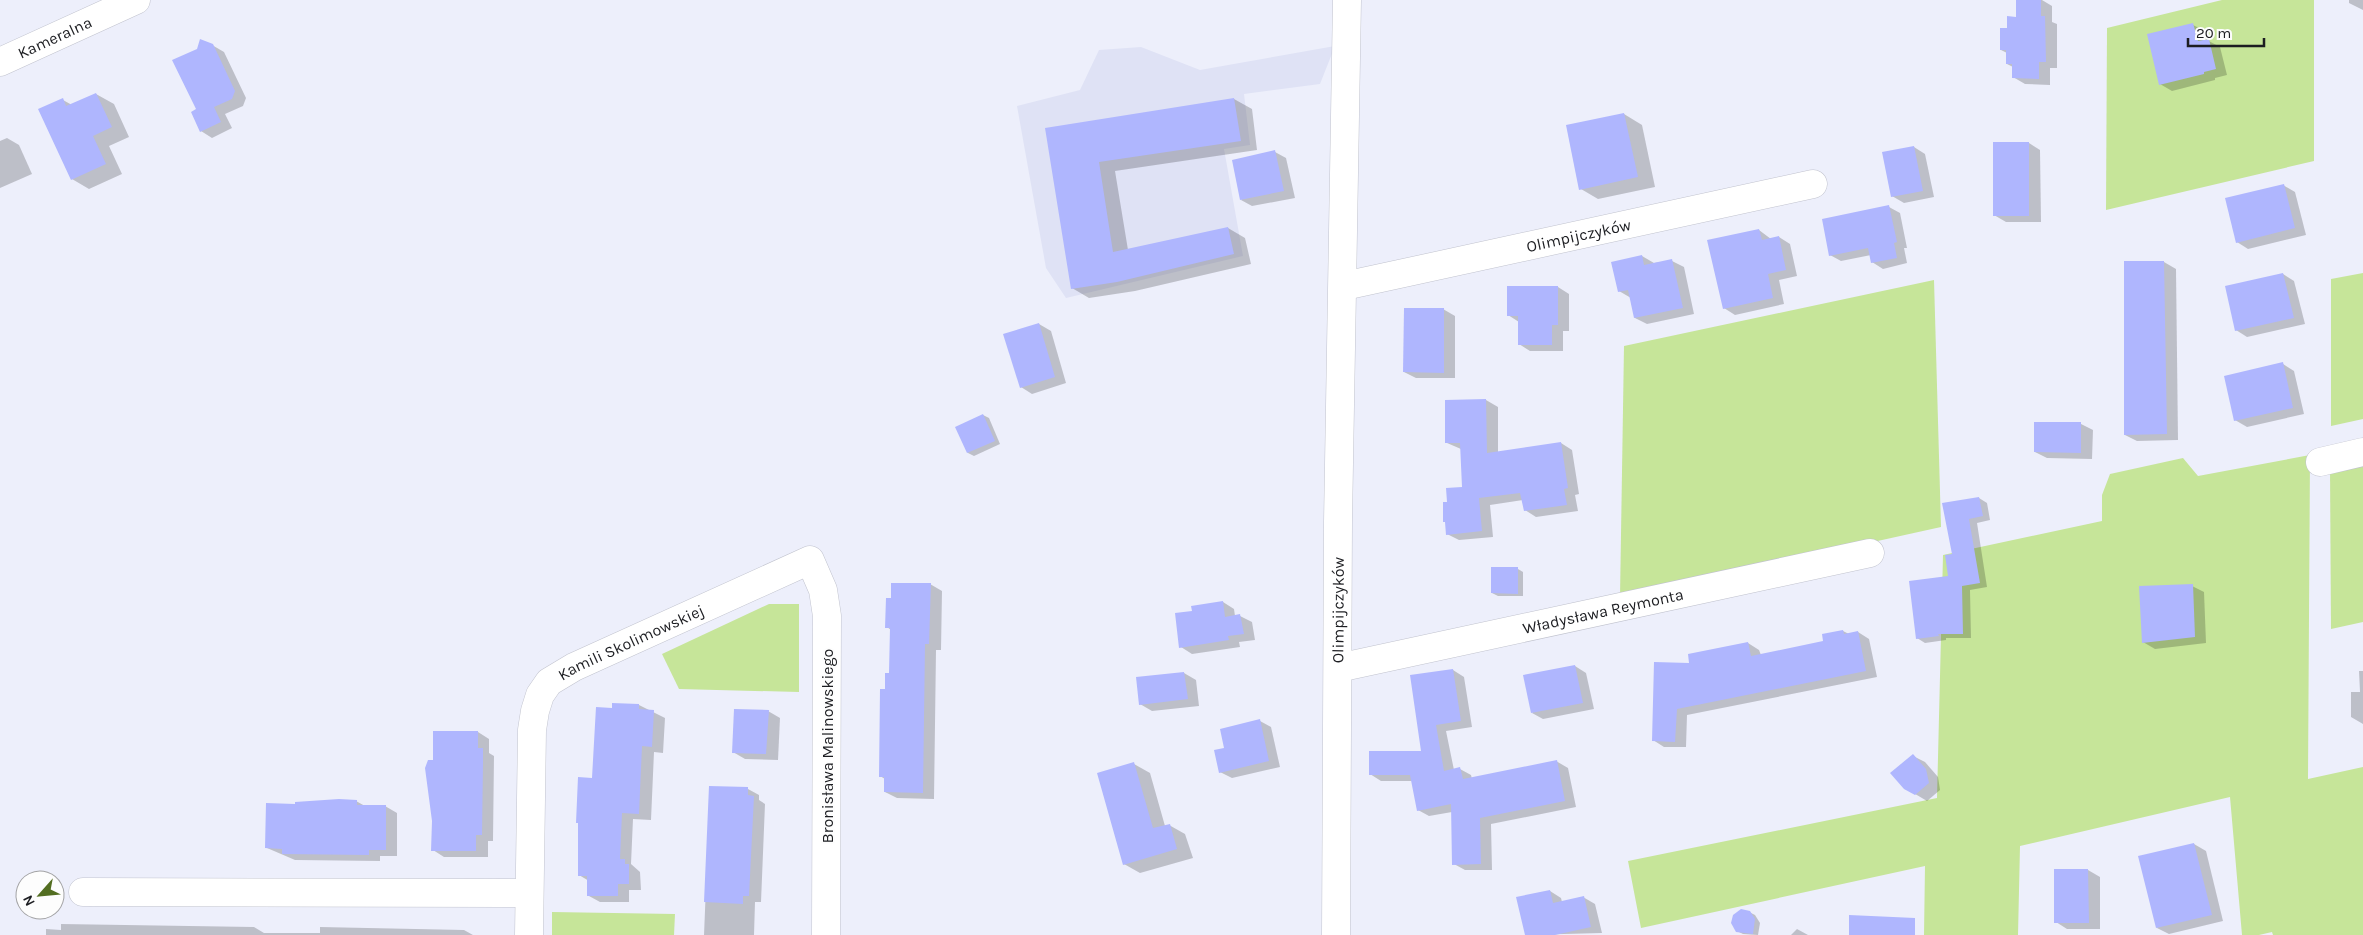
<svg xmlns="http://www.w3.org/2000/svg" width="2363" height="935" font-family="Karla,sans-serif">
<rect width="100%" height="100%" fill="#edeffb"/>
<!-- built -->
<path fill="#dfe2f5" d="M1335 46 1320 84 1244 94 1250 145 1224 149 1243 256 1066 298 1046 268 1017 106 1080 90 1099 50 1141 47 1200 70Z"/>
<!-- green -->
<g fill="#c6e599">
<path d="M2222 0H2314V161L2106 210 2107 28Z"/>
<path d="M2363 273V419L2331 426V279Z"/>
<path d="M1934 280 1941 527 1620 598 1624 346Z"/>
<path d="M2310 455 2308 779 2363 767V935H2273L2272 932 2259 935H2242L2230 797 2020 846 2018 935H1924L1925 866 1641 928 1628 861 1937 798 1943 555 2102 521V495L2110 474 2183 458 2198 476Z"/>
<path d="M2363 459V622L2331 629 2330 466Z"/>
<path d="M769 604H799V692L679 689 662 654Z"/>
<path d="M552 912 675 914 674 935H552Z"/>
</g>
<!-- shadow -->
<g fill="#0003">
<path d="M2017 0H2042L2052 6V22L2057 24V68H2050V85L2025 84 2013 77V67L2007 64V53L2001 50 2008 29 2017 18Z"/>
<path d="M2349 0H2363V10L2349 3Z"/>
<path d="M2193 25 2205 31 2207 40 2220 47 2227 75 2215 78V80L2172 91 2160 84Z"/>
<path d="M212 45 224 52 246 98 243 106 225 114 232 128 212 138 201 131Z"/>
<path d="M96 94 114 104 129 137 109 146 122 174 89 189 72 179 63 100 72 105Z"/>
<path d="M1234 99 1252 109 1257 150 1115 171 1128 250 1228 228 1245 238 1251 264 1135 291 1089 298 1072 288 1047 129Z"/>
<path d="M1624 114 1642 125 1655 187 1598 199 1581 189Z"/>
<path d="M7 138 19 145 32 174 0 188V141Z"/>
<path d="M2029 143 2040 150 2041 222H2006L1994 215Z"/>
<path d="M1914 147 1925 154 1934 197 1904 203 1892 196Z"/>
<path d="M1275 152 1286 158 1295 198 1252 206 1241 200Z"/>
<path d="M2283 185 2295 192 2306 235 2248 249 2237 242Z"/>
<path d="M1889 207 1900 213 1907 248H1904L1907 263 1883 269 1872 262 1871 255 1841 261 1830 255Z"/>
<path d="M1759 230 1771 239 1779 237 1790 244 1797 276 1779 280 1784 304 1735 315 1724 308Z"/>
<path d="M1642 256 1654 263 1672 261 1684 267 1694 314 1647 324 1635 318 1631 298 1619 291Z"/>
<path d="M2126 262H2164L2176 269 2178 440 2137 441 2125 435Z"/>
<path d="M2283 274 2294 281 2305 324 2247 337 2236 330Z"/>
<path d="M1558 287 1569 294V331H1563V351H1530L1519 344V322L1508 315Z"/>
<path d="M1443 309 1455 316V378H1416L1404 372Z"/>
<path d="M1039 324 1051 331 1066 383 1032 394 1021 387Z"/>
<path d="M2283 364 2294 371 2304 414 2247 427 2235 420Z"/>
<path d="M1486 400 1498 407V453L1561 443 1572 450 1579 494 1575 495 1578 511 1536 517 1525 510 1523 500 1490 505 1493 537 1459 540 1447 534 1448 503 1463 488 1461 449 1447 443Z"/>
<path d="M983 415 989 418 1000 444 974 456 968 453 957 427Z"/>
<path d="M2036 423 2081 424 2093 430 2092 459 2047 458 2035 452Z"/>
<path d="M1979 498 1987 503 1990 520 1977 523 1987 587 1970 590 1971 638H1946V640L1925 643 1917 638 1950 577 1953 555 1944 504Z"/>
<path d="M1518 569 1523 572V596H1498L1492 593Z"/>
<path d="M930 584 942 591 941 650H936L934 799 897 798 885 792V779L880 776 886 690 891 674V630L887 627 892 599Z"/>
<path d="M2192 586 2204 592 2206 643 2155 649 2143 642Z"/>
<path d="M1223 602 1234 609 1235 616H1240L1252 622 1255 640 1239 642 1240 647 1192 654 1181 647 1193 612Z"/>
<path d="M1843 631 1849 634 1858 632 1869 639 1877 677 1687 715 1686 747H1664L1653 740 1691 664 1748 643 1759 650 1761 655 1825 642Z"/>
<path d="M1575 666 1586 673 1594 709 1543 719 1532 713Z"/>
<path d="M1453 670 1464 677 1472 727 1446 731 1454 770 1460 769 1471 775 1472 779 1556 761 1568 768 1576 807 1491 824 1492 870H1465L1454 864 1452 812 1429 816 1418 810 1412 781H1381L1370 774 1422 752Z"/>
<path d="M2359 671H2363V724L2351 717V692H2360Z"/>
<path d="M1184 673 1196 680 1199 706 1152 711 1140 704 1138 678Z"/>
<path d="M639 705 665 718 663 753 654 752 651 820 633 819 631 864 640 872 641 890H629V902H600L589 896V881L579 875 594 779 613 710Z"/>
<path d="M768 711 780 718 778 760 745 759 733 752Z"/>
<path d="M1260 721 1271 727 1280 767 1232 778 1220 772Z"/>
<path d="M478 732 489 739V753L494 756 493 841H488V857H444L433 850 434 761Z"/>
<path d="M1913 756 1925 762 1938 777 1940 790 1927 801 1905 788Z"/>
<path d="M1134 764 1150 773 1165 826 1169 825 1185 834 1193 858 1140 873 1124 864Z"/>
<path d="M710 787 748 789 759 795V800L765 804 761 902H755L754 935H704Z"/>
<path d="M356 801 365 806H385L397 813V856H380V861L295 860 267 848 296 805Z"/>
<path d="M2194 844 2206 851 2223 921 2169 934 2157 928Z"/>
<path d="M2088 870 2100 877V929H2067L2056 922 2055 871Z"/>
<path d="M1550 891 1561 898 1562 902 1583 897 1595 904 1602 933 1526 935Z"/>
<path d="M1749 912 1755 915 1760 923 1758 935 1743 934 1737 931Z"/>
<path d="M61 924 254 927 264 933H320V927L464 930 473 935H46V929L61 930Z"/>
<path d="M1797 929 1808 935H1791Z"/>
</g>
<!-- building -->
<g fill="#afb6fe">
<path d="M2016 0H2041V16H2045L2046 62H2039V79L2012 78V64H2006V50H2000V28H2007V16L2016 17Z"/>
<path d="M2193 23 2198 41 2209 39 2216 69 2204 72V74L2159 85 2147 34Z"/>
<path d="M200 39 213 44 235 91 232 99 214 107 221 122 200 132 191 112 196 109 172 60 197 49Z"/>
<path d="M96 93 112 127 93 136 106 164 71 180 38 109 63 98 66 106Z"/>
<path d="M1234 98 1241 141 1099 162 1113 252 1228 227 1234 254 1117 282 1071 289 1045 128Z"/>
<path d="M1624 113 1638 177 1579 190 1566 125Z"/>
<rect x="1993" y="142" width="36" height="74"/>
<path d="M1914 146 1923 191 1891 197 1882 152Z"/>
<path d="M1275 150 1284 191 1240 200 1232 160Z"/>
<path d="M2284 184 2295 228 2236 243 2225 198Z"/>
<path d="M1889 205 1897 242 1894 243 1897 258 1871 263 1868 248 1829 256 1822 219Z"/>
<path d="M1759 229 1762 240 1779 236 1786 270 1768 274 1773 298 1723 309 1707 240Z"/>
<path d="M1642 255 1644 265 1672 259 1683 308 1634 318 1628 290 1618 292 1611 262Z"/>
<path d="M2124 261H2164L2167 434 2124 435Z"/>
<path d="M2283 273 2294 318 2235 331 2225 286Z"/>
<path d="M1507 286H1558V325H1552V345H1518V316H1507Z"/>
<path d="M1404 308H1444V373L1403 372Z"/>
<path d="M1039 323 1055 377 1020 388 1003 334Z"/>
<path d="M2283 362 2293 408 2234 421 2224 376Z"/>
<path d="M1486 399 1487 453 1561 442 1568 488 1564 489 1567 505 1524 511 1520 493 1479 498 1482 531 1446 535 1445 522H1443V502H1447L1446 488 1462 487 1460 443H1445V400Z"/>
<path d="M983 414 995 441 967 453 955 427Z"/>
<path d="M2034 422H2081V453L2034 452Z"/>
<path d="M1979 497 1983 516 1969 519 1980 583 1962 586 1963 634H1938L1939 636 1916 639 1909 581 1948 576 1945 555 1952 554 1942 503Z"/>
<path d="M1491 567H1518V594L1491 593Z"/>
<path d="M891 583H931L929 644H925L923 793 884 792V777H879L880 689H885V673H889L890 628H885L886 598H891Z"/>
<path d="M2193 584 2195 637 2142 643 2139 586Z"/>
<path d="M1223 601 1225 617 1240 614 1244 634 1228 636 1229 640 1179 648 1175 613 1192 611 1191 606Z"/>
<path d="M1843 630 1844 634 1858 631 1866 671 1677 709 1675 742 1652 741 1654 662 1689 663 1688 654 1748 642 1751 656 1823 641 1822 634Z"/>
<path d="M1575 665 1583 703 1531 713 1523 675Z"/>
<path d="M1453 669 1461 721 1436 725 1444 771 1460 767 1463 779 1557 760 1565 801 1480 818 1481 864 1452 865 1451 804 1417 811 1410 775H1369V751H1421L1410 675Z"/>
<path d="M1184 672 1188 699 1139 705 1136 677Z"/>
<path d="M612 703 639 704V709L654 710 652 747 642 746 639 814 622 813 620 859H625V864H629V884H618V896H587V876H578V823H576L578 777 592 778 596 707 612 708Z"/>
<path d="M734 709 769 710 766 754 732 753Z"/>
<path d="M1260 719 1269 761 1219 773 1214 750 1224 748 1220 729Z"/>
<path d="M433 731H478V748H483V762L482 835H476V851H431L432 821 425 768 428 760H433Z"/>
<path d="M1913 754 1926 769 1929 783 1915 795 1904 789 1890 773Z"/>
<path d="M1134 762 1153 828 1170 824 1177 849 1123 865 1097 773Z"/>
<path d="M709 786 748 787V795L754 796 749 896H743V904L704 902Z"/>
<path d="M339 799 357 800V805H386V850H369V855L282 854V849L265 848 266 803 295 804V802Z"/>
<path d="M2194 843 2212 915 2156 928 2138 856Z"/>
<path d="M2054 869H2088L2089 923H2054Z"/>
<path d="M1550 890 1553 903 1584 896 1591 927 1555 935H1525L1516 897Z"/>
<path d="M1741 909 1750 911 1755 919 1753 934 1736 932 1731 923 1733 915Z"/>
<path d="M1849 915 1915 918V935H1849Z"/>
</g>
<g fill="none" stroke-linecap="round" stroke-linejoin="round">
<defs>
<g id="street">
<path id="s1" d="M0 62 136 0"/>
<path id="s2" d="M1344 286 1813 184"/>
<path d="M2320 462 2363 452"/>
<path id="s3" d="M1338 668 1870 553"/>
<path d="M83 892 529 893"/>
<path id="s4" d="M529 935 532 730 535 711 540 695 549 682 574 667 810 560 823 590 827 616 826 935"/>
<path id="s5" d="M1336 935 1338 522 1347 0"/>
</g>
</defs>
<!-- street casing -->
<use href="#street" stroke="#c1c3ce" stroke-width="29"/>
<!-- street -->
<use href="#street" stroke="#fff" stroke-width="28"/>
</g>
<g text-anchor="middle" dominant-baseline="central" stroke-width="4" stroke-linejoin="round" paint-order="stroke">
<!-- street labels -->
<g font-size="16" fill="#1c1d21" stroke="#fdfdfd">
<text stroke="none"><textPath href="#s1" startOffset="60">Kameralna</textPath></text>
<text stroke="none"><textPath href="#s2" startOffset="240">Olimpijczyków</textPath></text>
<text stroke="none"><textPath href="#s5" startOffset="325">Olimpijczyków</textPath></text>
<text stroke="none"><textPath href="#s3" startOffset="271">Władysława Reymonta</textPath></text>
<text stroke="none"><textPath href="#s4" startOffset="348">Kamili Skolimowskiej</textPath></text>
<text transform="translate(827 746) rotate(-90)">Bronisława Malinowskiego</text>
</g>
</g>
<!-- north arrow -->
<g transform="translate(40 895) rotate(243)"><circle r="24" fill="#fdfdfd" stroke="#a3a3a5"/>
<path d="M0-4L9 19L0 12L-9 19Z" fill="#536e21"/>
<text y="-8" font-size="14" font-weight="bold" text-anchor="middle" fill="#1c1d21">N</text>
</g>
<!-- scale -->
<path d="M2188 38v8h76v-8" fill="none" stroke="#1c1d21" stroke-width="2.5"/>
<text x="2196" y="38" font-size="15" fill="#1c1d21" stroke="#fdfdfd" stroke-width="4" paint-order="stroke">20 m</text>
</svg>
